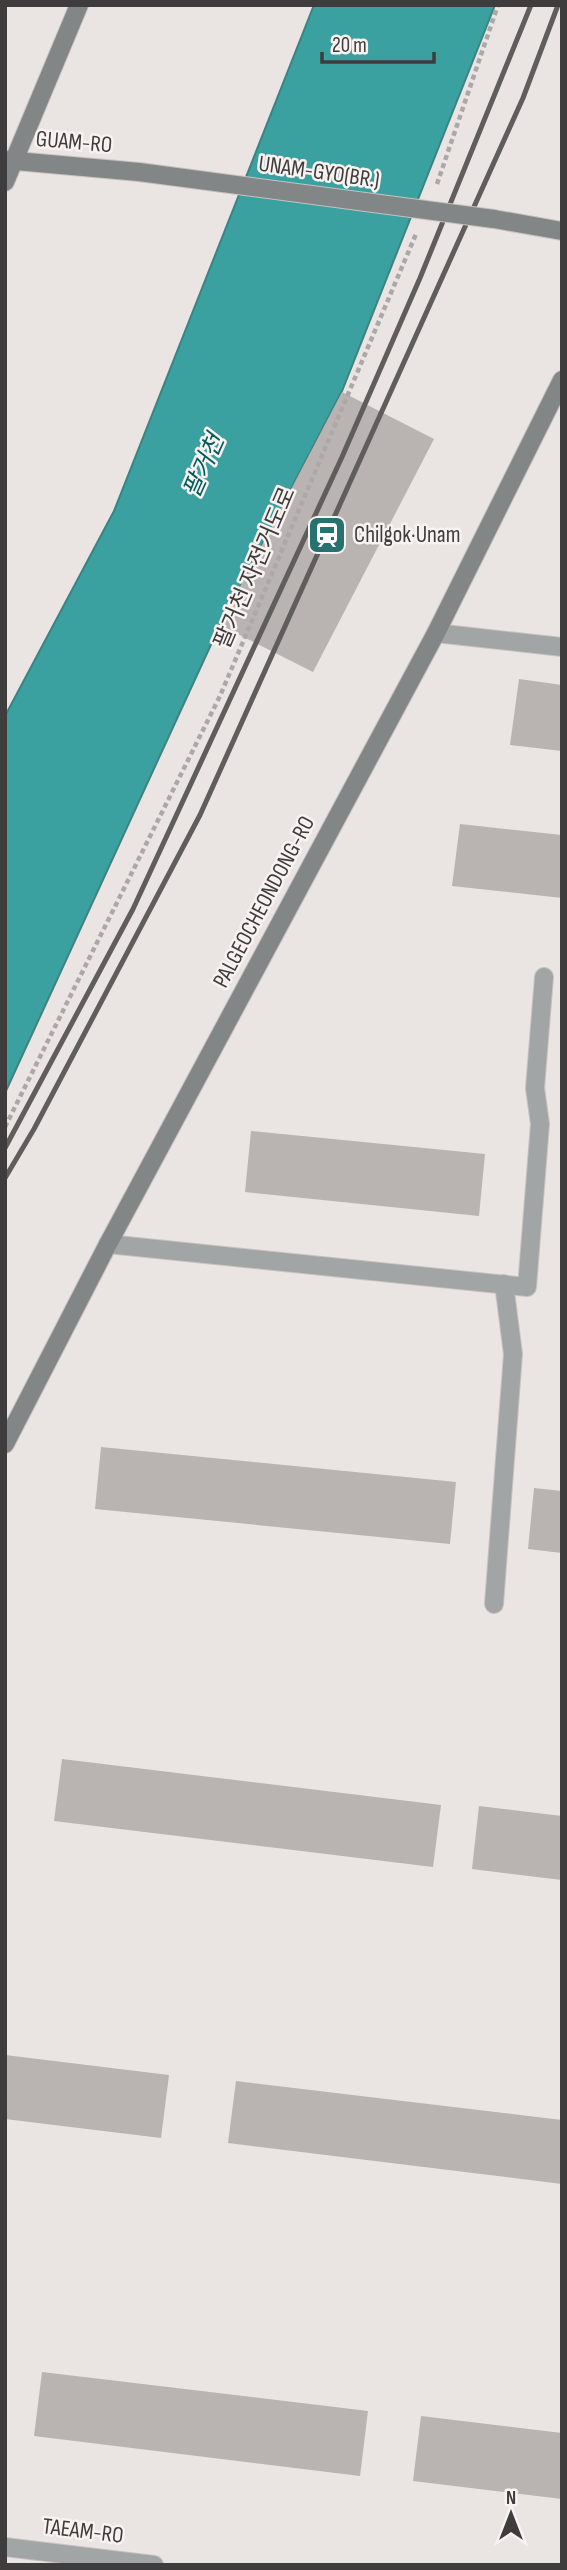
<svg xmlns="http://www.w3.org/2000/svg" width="567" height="2570" font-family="'Sofia Sans Condensed','Noto Sans KR',sans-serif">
<rect width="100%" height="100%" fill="#eae4e3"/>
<!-- water -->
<path fill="#3ba1a0" stroke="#3c8382" stroke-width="2" d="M314 5H495L342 391 220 625 5 1093V716L114 511Z"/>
<!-- building -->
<g fill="#b9b3b2">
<path d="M342 392 434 439 313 672 220 625Z"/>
<path d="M519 679 562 685V751L510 745Z"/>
<path d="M460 824 562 835V898L452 886Z"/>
<path d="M251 1131 485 1154 479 1216 245 1192Z"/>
<path d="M101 1447 456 1482 450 1544 95 1509Z"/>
<path d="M534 1488 562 1491V1553L528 1549Z"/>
<path d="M62 1759 441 1805 433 1867 54 1821Z"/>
<path d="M479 1806 562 1816V1880L472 1869Z"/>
<path d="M5 2055 169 2075 161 2138 5 2119Z"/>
<path d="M236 2081 562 2120V2184L228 2143Z"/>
<path d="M42 2372 368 2411 360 2476 34 2436Z"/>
<path d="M421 2416 562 2433V2499L413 2481Z"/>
</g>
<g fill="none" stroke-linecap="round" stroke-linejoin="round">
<defs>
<g id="lane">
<path d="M108 1244 527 1287 540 1124 535 1088 544 977"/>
<path d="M494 1604 513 1354 504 1284"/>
</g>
<g id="street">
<path d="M436 633 562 647"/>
<path d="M5 2547 154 2565"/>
</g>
<g id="secondary">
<path d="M5 160 139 172"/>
<path d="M5 182 79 5"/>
<path d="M494 219 562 231"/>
<path d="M5 1444 108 1244 436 633 562 380"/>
</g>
</defs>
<!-- lane casing -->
<use href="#lane" stroke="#c8c2c2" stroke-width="20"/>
<!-- street casing -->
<use href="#street" stroke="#c8c2c2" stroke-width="20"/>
<!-- secondary casing -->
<use href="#secondary" stroke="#c8c2c2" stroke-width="20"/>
<!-- path -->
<g stroke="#ada8a8" stroke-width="4.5" stroke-dasharray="5 3.5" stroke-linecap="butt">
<path d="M437 184 498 5"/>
<path d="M5 1127 220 696 416 234"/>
</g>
<!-- lane -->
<use href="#lane" stroke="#a2a5a5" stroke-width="18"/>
<!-- street -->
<use href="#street" stroke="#a2a5a5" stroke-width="18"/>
<!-- secondary -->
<use href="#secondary" stroke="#828686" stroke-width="18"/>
<!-- rail -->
<g stroke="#605d5d" stroke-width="5">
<path d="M5 1148 133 909 342 457 420 278 531 5"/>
<path d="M5 1178 34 1129 200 815 523 98 558 5"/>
</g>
<defs>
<path id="secondary-bridge" d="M139 172 494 219"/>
</defs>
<!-- secondary-bridge casing -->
<use href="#secondary-bridge" stroke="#c8c2c2" stroke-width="20" stroke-linecap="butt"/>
<!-- secondary-bridge -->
<use href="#secondary-bridge" stroke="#828686" stroke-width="18"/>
</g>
<!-- icons -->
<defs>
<symbol id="station-square" viewBox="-11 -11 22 22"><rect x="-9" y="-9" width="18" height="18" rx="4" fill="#277271" stroke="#f8f2f0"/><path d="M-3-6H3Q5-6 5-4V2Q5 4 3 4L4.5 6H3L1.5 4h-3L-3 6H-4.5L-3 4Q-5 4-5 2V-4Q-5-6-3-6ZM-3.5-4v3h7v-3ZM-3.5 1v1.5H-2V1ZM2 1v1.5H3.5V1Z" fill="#fff"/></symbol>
</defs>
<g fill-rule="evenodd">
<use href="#station-square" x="305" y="513" width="44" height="44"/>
</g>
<g text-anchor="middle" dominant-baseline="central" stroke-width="5" stroke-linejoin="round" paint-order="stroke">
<!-- street labels -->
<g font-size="23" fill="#3e3c3c" stroke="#f8f2f0">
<text transform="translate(74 142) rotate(5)">GUAM-RO</text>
<text transform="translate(319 172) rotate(8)">UNAM-GYO(BR.)</text>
<text transform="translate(255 568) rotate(-67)">팔거천 자전거도로</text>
<text transform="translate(264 902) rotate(-62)">PALGEOCHEONDONG-RO</text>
<text transform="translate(83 2531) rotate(7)">TAEAM-RO</text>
</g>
<!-- poi labels -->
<g font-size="23" fill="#3e3c3c" stroke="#f8f2f0" text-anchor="start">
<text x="354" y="535">Chilgok·Unam</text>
</g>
<!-- water labels -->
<g font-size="24" font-style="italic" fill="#005b5b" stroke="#f8f2f0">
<text transform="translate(204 466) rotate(-66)">팔거천</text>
</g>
</g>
<!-- border -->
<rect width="567" height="2570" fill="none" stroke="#3e3c3c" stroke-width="14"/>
<!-- north arrow -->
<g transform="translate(511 2514)" stroke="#f8f2f0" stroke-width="5" paint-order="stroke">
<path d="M0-5L12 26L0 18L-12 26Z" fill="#3e3c3c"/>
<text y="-10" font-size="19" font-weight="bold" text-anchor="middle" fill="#3e3c3c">N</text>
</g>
<!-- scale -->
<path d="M322 52v10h112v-10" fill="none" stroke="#3e3c3c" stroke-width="3.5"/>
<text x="332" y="52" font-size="21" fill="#3e3c3c" stroke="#f8f2f0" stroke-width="5" paint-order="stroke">20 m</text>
</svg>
